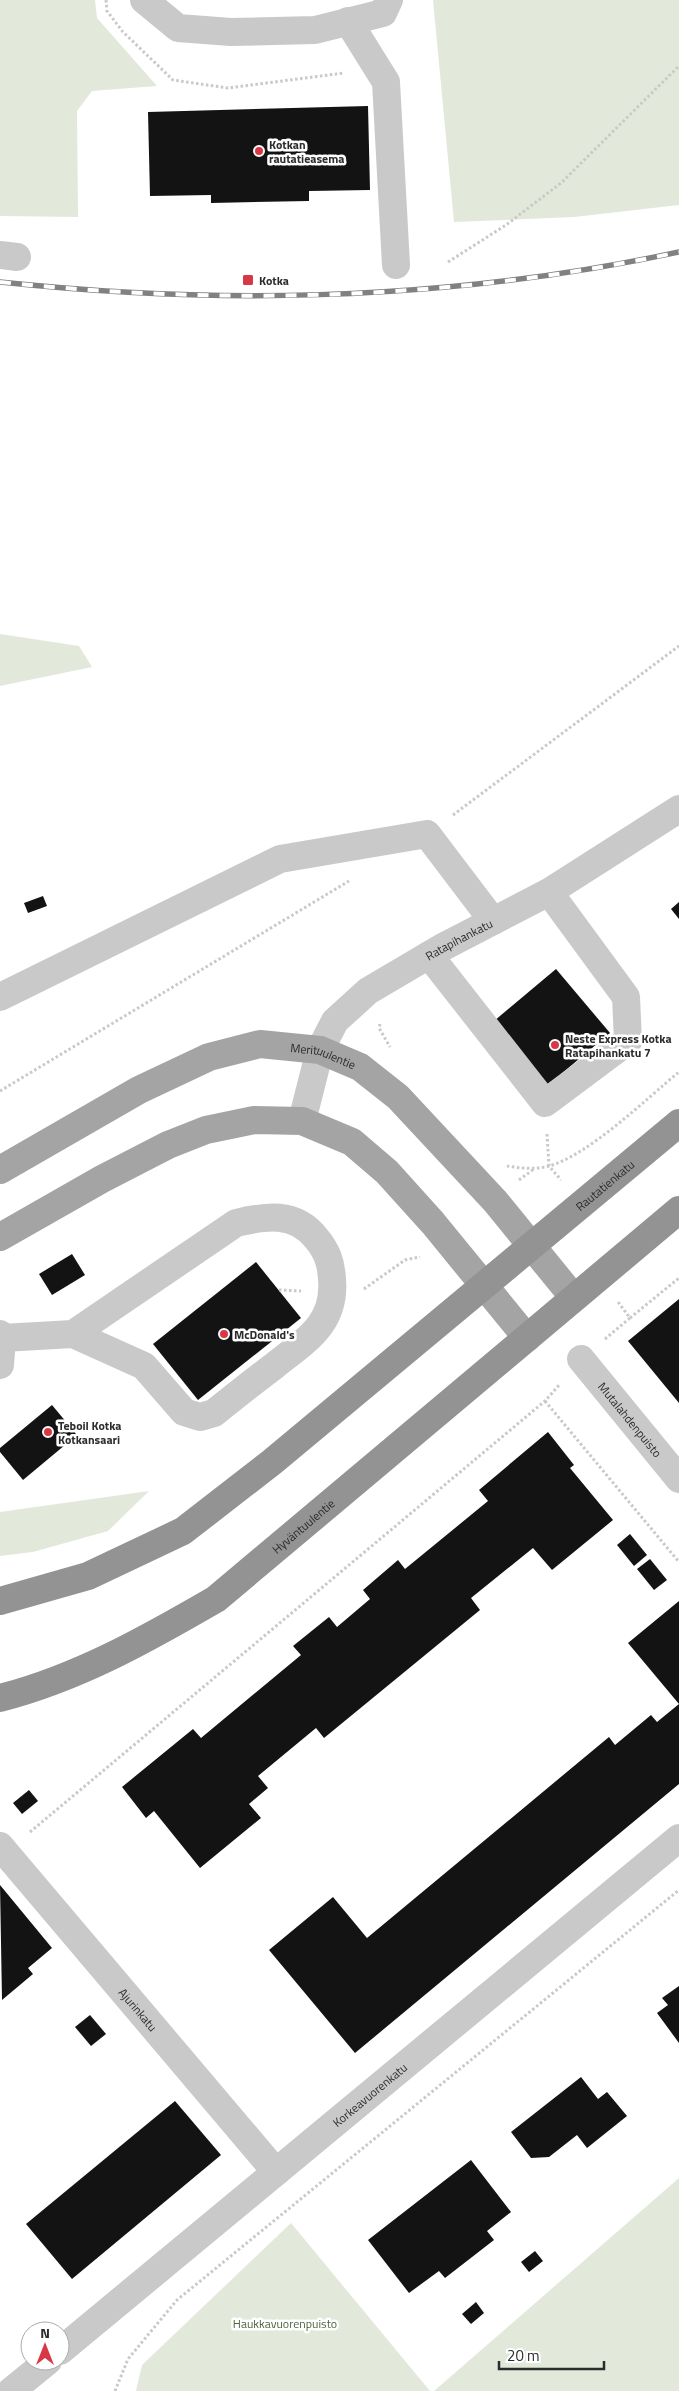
<svg xmlns="http://www.w3.org/2000/svg" width="679" height="2391" font-family="'Titillium Web',sans-serif">
<rect width="100%" height="100%" fill="#fff"/>
<!-- green -->
<g fill="#e2e9da">
<path d="M0 0H95L97 18 157 86 92 91 77 111 78 217 0 216Z"/>
<path d="M433 0H679V205L574 217 454 222Z"/>
<path d="M0 634 79 646 92 667 0 686Z"/>
<path d="M149 1491 108 1531 33 1552 0 1556V1512Z"/>
<path d="M679 2178V2391H434Z"/>
<path d="M291 2223 430 2391H136L142 2365Z"/>
</g>
<!-- building -->
<g fill="#131313">
<path d="M368 106 370 190 309 191V201L211 203V195L150 196 148 112Z"/>
<path d="M43 896 47 906 28 913 24 903Z"/>
<path d="M679 902V919L671 909Z"/>
<path d="M556 969 610 1033 548 1085 494 1021Z"/>
<path d="M72 1254 85 1275 52 1295 39 1274Z"/>
<path d="M256 1262 301 1318 198 1400 153 1344Z"/>
<path d="M679 1299V1403L628 1341Z"/>
<path d="M52 1405 77 1435 23 1480 0 1452V1448Z"/>
<path d="M548 1432 574 1465 570 1468 613 1520 552 1570 533 1548 471 1598 480 1610 324 1738 316 1728 258 1776 268 1788 249 1804 261 1818 200 1868 154 1811 146 1818 122 1787 193 1729 201 1738 301 1655 293 1646 329 1617 337 1627 370 1599 363 1590 398 1560 405 1569 488 1501 479 1490Z"/>
<path d="M630 1534 647 1555 634 1566 617 1545Z"/>
<path d="M650 1559 667 1580 654 1590 637 1569Z"/>
<path d="M679 1601V1784L355 2053 269 1950 333 1897 367 1938 609 1737 615 1745 651 1715 657 1722 679 1704 628 1643Z"/>
<path d="M29 1790 38 1801 22 1814 13 1803Z"/>
<path d="M0 1885 52 1948 28 1968 33 1974 2 2000Z"/>
<path d="M679 1986V2043L657 2013 668 2005 662 1998Z"/>
<path d="M90 2015 106 2034 91 2046 75 2027Z"/>
<path d="M581 2077 598 2099 607 2092 627 2116 587 2148 577 2135 549 2157 531 2158 511 2132Z"/>
<path d="M175 2101 221 2155 72 2279 26 2224Z"/>
<path d="M471 2160 511 2212 487 2231 494 2240 445 2278 439 2271 409 2293 368 2240Z"/>
<path d="M535 2251 543 2261 529 2272 521 2262Z"/>
<path d="M476 2302 484 2313 471 2324 462 2314Z"/>
</g>
<g fill="none" stroke-linecap="round" stroke-linejoin="round">
<!-- path -->
<g stroke="#c9c9c9" stroke-width="3" stroke-dasharray="2.5 2.5" stroke-linecap="butt">
<path d="M106 0 107 11 123 32 173 80 228 88 344 73"/>
<path d="M448 262 506 225 561 183 679 66"/>
<path d="M453 815 679 646"/>
<path d="M380 1024 379 1028 390 1047"/>
<path d="M0 1091 349 881"/>
<path d="M547 1134 549 1166 561 1180"/>
<path d="M507 1166C519 1168 536 1170 549 1166 589 1155 646 1099 679 1072"/>
<path d="M519 1180 534 1169"/>
<path d="M364 1289 405 1260 420 1257"/>
<path d="M279 1290 301 1291"/>
<path d="M630 1318 679 1278"/>
<path d="M605 1339 630 1318 618 1302"/>
<path d="M545 1401 679 1562"/>
<path d="M30 1832 545 1401 560 1384"/>
<path d="M115 2391 128 2359 177 2300 679 1890"/>
</g>
<!-- minor -->
<g stroke="#c9c9c9" stroke-width="28">
<path d="M144 0 178 28 231 32 315 30 383 13 389 0"/>
<path d="M348 21 386 82 396 265"/>
<path d="M0 255 17 257"/>
<path d="M429 955 545 1103 628 1041 626 997 549 892"/>
<path d="M0 997 280 859 427 834 493 921"/>
<path id="s1" d="M302 1121 320 1050 335 1021 368 991 441 948 549 892 679 809"/>
<path d="M0 1334 2 1338 73 1334 144 1366 184 1412 200 1417 214 1413C234 1397 254 1381 274 1366 305 1341 336 1324 332 1279 331 1262 327 1251 316 1238 295 1211 265 1216 236 1223L73 1334"/>
<path id="s2" d="M581 1359 679 1479"/>
<path d="M0 1365 2 1338"/>
<path id="s3" d="M0 1846 276 2172"/>
<path id="s4" d="M60 2351 679 1838"/>
<path d="M11 2391 48 2361"/>
</g>
<!-- major -->
<g stroke="#a4a4a4" stroke-width="28">
<path id="s5" d="M0 1170 139 1090 209 1057 260 1044 320 1050 360 1067 398 1097 495 1201 574 1298"/>
<path d="M0 1237 102 1179 168 1145 206 1130 254 1120 302 1121 352 1142 387 1172 433 1223 527 1338"/>
</g>
<!-- highway -->
<g stroke="#939393" stroke-width="28">
<path id="s6" d="M0 1601 88 1576 183 1531 272 1462 679 1123"/>
<path id="s7" d="M0 1698C78 1678 147 1639 216 1599L679 1210"/>
</g>
<defs>
<path id="rail" d="M0 282C227 306 455 300 679 252"/>
</defs>
<!-- rail casing -->
<use href="#rail" stroke="#818181" stroke-width="5.5"/>
<!-- rail -->
<use href="#rail" stroke="#fff" stroke-width="4" stroke-dasharray="11" stroke-linecap="butt"/>
</g>
<!-- markers -->
<g fill="#d83845" stroke="#fff" stroke-width="2">
<circle cx="259" cy="151" r="5"/>
<rect x="242" y="274" width="12" height="12" rx="2.5"/>
<circle cx="555" cy="1045" r="5"/>
<circle cx="224" cy="1334" r="5"/>
<circle cx="48" cy="1432" r="5"/>
</g>
<g text-anchor="middle" dominant-baseline="central" stroke-width="5" stroke-linejoin="round" paint-order="stroke">
<!-- poi labels -->
<g font-size="12" font-weight="bold" fill="#2c2c2c" stroke="#fff" text-anchor="start">
<text x="269" y="144">Kotkan<tspan x="269" dy="14">rautatieasema</tspan></text>
<text x="259" y="280">Kotka</text>
<text x="565" y="1038">Neste Express Kotka<tspan x="565" dy="14">Ratapihankatu 7</tspan></text>
<text x="234" y="1334">McDonald's</text>
<text x="58" y="1425">Teboil Kotka<tspan x="58" dy="14">Kotkansaari</tspan></text>
</g>
<!-- street labels -->
<g font-size="12" fill="#2c2c2c" stroke="#fff">
<text stroke="none"><textPath href="#s1" startOffset="255">Ratapihankatu</textPath></text>
<text stroke="none"><textPath href="#s5" startOffset="355">Merituulentie</textPath></text>
<text stroke="none"><textPath href="#s6" startOffset="742">Rautatienkatu</textPath></text>
<text stroke="none"><textPath href="#s2" startOffset="78">Mutalahdenpuisto</textPath></text>
<text stroke="none"><textPath href="#s7" startOffset="352">Hyväntuulentie</textPath></text>
<text stroke="none"><textPath href="#s3" startOffset="214">Ajurinkatu</textPath></text>
<text stroke="none"><textPath href="#s4" startOffset="402">Korkeavuorenkatu</textPath></text>
</g>
<!-- park labels -->
<g font-size="12" fill="#4f643d" stroke="#fff">
<text x="285" y="2323">Haukkavuorenpuisto</text>
</g>
</g>
<!-- north arrow -->
<g transform="translate(45 2346)"><circle r="24" fill="#ffffff" stroke="#ababab"/>
<path d="M0-4L9 19L0 12L-9 19Z" fill="#d83845"/>
<text y="-8" font-size="14" font-weight="bold" text-anchor="middle" fill="#2c2c2c">N</text>
</g>
<!-- scale -->
<path d="M499 2361v8h105v-8" fill="none" stroke="#2c2c2c" stroke-width="2.5"/>
<text x="507" y="2361" font-size="15" fill="#2c2c2c" stroke="#ffffff" stroke-width="4" paint-order="stroke">20 m</text>
</svg>
